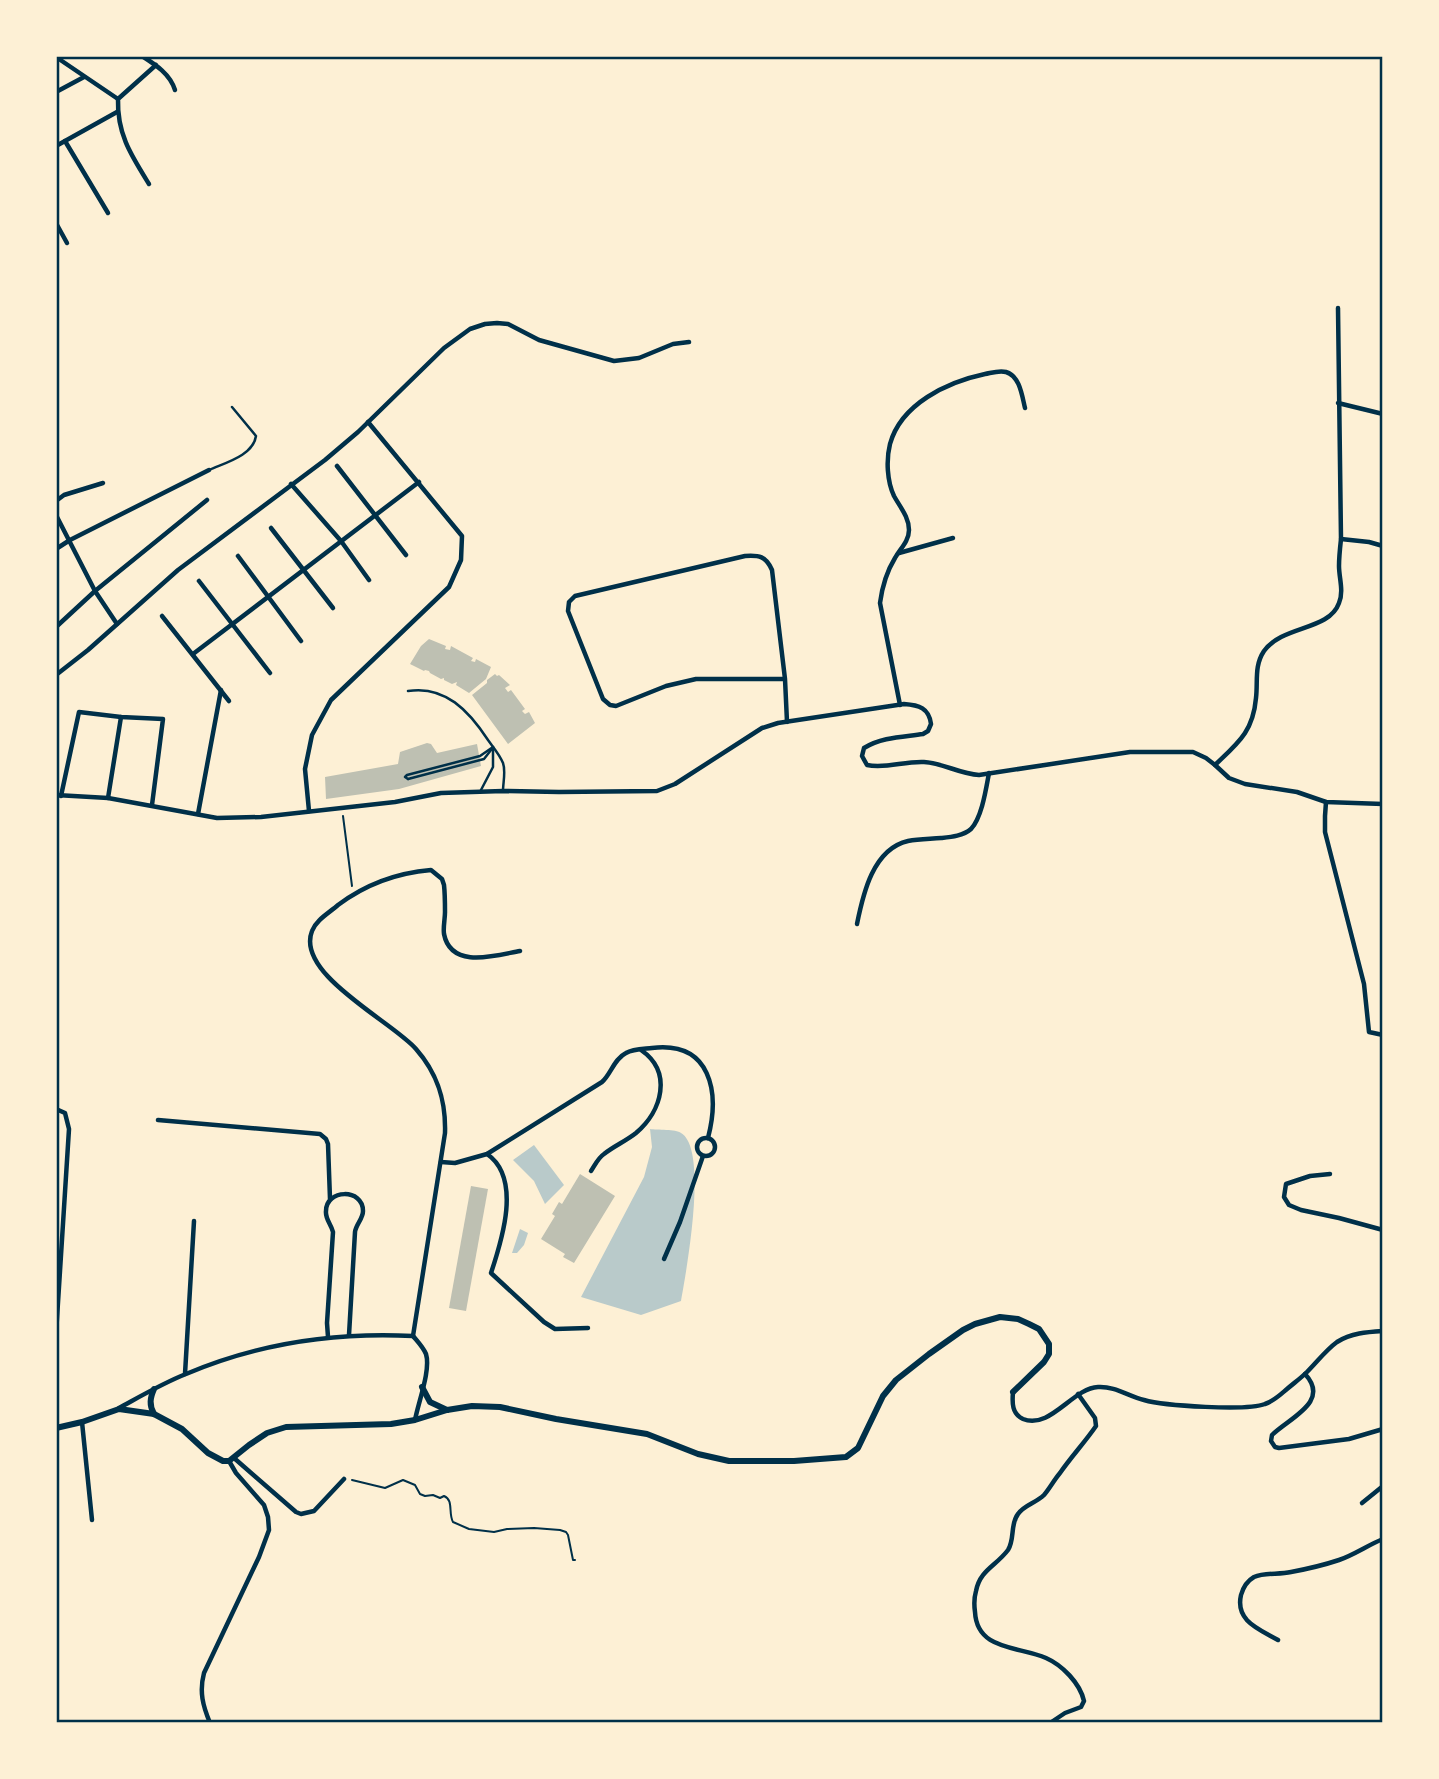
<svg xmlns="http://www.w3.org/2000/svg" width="1439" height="1779" font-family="Montserrat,sans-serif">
<rect width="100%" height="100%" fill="#fdf0d5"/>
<!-- green -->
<g fill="#b9caca">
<path d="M650 1129C657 1130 676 1129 681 1133 709 1149 686 1272 681 1301L641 1315 581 1297 644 1177 652 1147Z"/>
<path d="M534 1145 564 1185 545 1204 534 1181 513 1160Z"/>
<path d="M520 1229 528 1233 524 1245 517 1253H512Z"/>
</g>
<!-- building -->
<g fill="#bec0b2">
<path d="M429 639 446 646 445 649 450 650 451 646 473 658 471 661 475 662 476 659 491 667 486 679 469 693 456 685 457 682 452 684 444 680V678L441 679 430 673 429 671 425 670 424 671 410 664 421 646Z"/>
<path d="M495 674 497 676 499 675 510 685 505 688 508 692 511 690 525 709 522 711 525 714 529 712 535 723 508 744 472 695 487 683V680Z"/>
<path d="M427 743 431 744 437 753 477 744 481 766 399 789 326 799 325 777 398 764 400 752Z"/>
<path d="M580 1174 615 1196 574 1263 563 1257 565 1254 541 1239 555 1216 552 1214 559 1202 562 1204Z"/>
<path d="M471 1186 488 1189 466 1311 449 1308Z"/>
</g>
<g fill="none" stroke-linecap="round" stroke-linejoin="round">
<!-- path -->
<g stroke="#003049" stroke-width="2">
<path d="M343 816 352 886"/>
<path d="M352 1480 385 1488 403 1480 415 1485 420 1494 425 1496 433 1495 440 1498 444 1496C454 1500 448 1513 453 1522L469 1529 494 1532 507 1529 534 1528 560 1530 566 1532 568 1535 573 1560H575"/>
</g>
<!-- service -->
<g stroke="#003049" stroke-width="2.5">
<path d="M209 470C224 463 253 456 256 436L232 407"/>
<path d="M408 691C445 685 469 711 488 740 493 747 500 755 503 763 506 771 503 783 503 791"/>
<path d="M408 779 405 777 407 775 480 756 493 747"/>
<path d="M408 779 484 759 491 750"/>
<path d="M481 790 493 767V747"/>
</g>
<!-- minor -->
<g stroke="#003049" stroke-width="4.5">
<path d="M142 56C156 65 170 74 175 90"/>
<path d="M56 57 118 99"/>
<path d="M56 92 84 77"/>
<path d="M65 141 108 213"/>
<path d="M56 146 117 112"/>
<path d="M149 184C131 155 117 134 118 99L156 65"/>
<path d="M56 223 67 243"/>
<path d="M1338 308 1341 539"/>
<path d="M1338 403 1383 414"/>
<path d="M337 466 406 555"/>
<path d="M291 484 341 541 369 580"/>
<path d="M56 501 64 495 103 483"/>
<path d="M56 515 95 591 117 624"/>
<path d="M271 528 333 608"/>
<path d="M56 549 70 540 209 470"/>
<path d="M899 553 953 538"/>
<path d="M238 556 301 641"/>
<path d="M199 581 270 673"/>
<path d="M162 616 229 701"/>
<path d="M56 627 95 591 207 500"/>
<path d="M193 654 419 482"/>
<path d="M56 675 88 650 178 570 325 460 358 432 444 348 470 329 485 324 497 323 508 324 539 340 614 361 639 358 673 344 689 342"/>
<path d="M785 679H696L666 686 616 706 610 705 603 699 568 611 569 602 575 596 745 556C759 555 766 556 772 570L785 679 787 722"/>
<path d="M900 705 880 603C882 588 887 571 895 558 900 549 909 541 909 530 909 517 900 507 894 496 887 481 886 460 890 444 901 404 947 382 985 374 991 373 999 370 1006 372 1020 376 1022 396 1025 408"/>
<path d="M1215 765 1229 778 1245 784 1297 792 1326 802 1383 804"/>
<path d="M56 795 108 798 217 818 261 817 395 802 441 793 503 791 559 792 657 791 675 784 762 728 778 723 904 704C919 705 929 708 931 724L928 731 923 734C903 737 882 737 864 748L862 756 867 765C886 769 904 761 924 762 943 763 960 774 979 775L1130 752H1193L1206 758 1215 765C1238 743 1253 732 1256 698 1258 681 1254 666 1264 651 1283 625 1329 631 1339 603 1344 591 1339 578 1339 566 1339 557 1340 548 1341 539L1369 542 1383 546"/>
<path d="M61 796 79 712 121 717 163 719 152 805"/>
<path d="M108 798 121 717"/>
<path d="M1326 802 1325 816V832L1364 984 1369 1032 1383 1035"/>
<path d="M309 811 305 769 312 735 331 700 449 587 461 560 462 536 368 422"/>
<path d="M198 814 221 690"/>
<path d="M857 924C863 894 873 849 908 841 919 839 930 839 941 838 951 837 963 836 971 829 982 817 986 789 989 773"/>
<path d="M56 1109 65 1113 69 1129 56 1334"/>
<path d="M158 1120 320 1134 326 1139 328 1144 330 1199"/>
<circle cx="706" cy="1147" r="9"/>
<path d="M487 1154C522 1178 502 1240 491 1273L544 1322 555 1329 588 1328"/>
<path d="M441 1162 455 1163 487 1154 602 1082C611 1074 614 1059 626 1053 633 1049 644 1049 652 1048 711 1041 720 1092 708 1138"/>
<path d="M591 1171C595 1165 598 1158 604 1154 614 1146 626 1141 636 1133 662 1111 673 1072 641 1050"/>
<path d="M1330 1174 1310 1176 1286 1184 1284 1197 1289 1205 1301 1210 1339 1218 1383 1230"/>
<path d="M664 1259 680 1222 703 1156"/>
<path d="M413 1336 445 1133C446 1101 438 1074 416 1049 393 1022 295 974 312 931 316 920 329 913 338 905 366 884 396 873 431 870L442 879 444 885C445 894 445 903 445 912 445 919 443 927 444 934 451 970 497 955 520 951"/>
<path d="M413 1336C418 1342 423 1347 426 1354 431 1370 418 1403 415 1420"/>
<path d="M328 1337 327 1323 333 1232C331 1224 325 1219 326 1211 326 1189 363 1188 363 1211 363 1219 356 1224 355 1232L349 1335"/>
<path d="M185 1374 194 1221"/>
<path d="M1305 1374C1331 1402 1289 1418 1272 1435L1271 1441 1275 1447 1279 1448 1349 1439 1383 1429"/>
<path d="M1013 1392C1012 1403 1012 1414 1023 1419 1050 1430 1073 1388 1098 1387 1115 1386 1128 1396 1144 1400 1164 1406 1247 1411 1265 1404 1274 1401 1280 1395 1287 1389 1294 1383 1301 1378 1307 1372 1317 1362 1326 1350 1337 1342 1351 1333 1367 1332 1383 1331"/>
<path d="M119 1408C141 1396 163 1383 186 1374 259 1343 334 1332 413 1336"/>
<path d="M82 1422 92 1520"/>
<path d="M234 1458 296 1512 301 1514 314 1511 344 1479"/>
<path d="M1362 1503 1383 1486"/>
<path d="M1278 1640C1259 1629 1235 1621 1241 1595 1243 1588 1247 1581 1254 1577 1265 1572 1279 1575 1291 1572 1307 1569 1324 1565 1339 1560 1354 1555 1368 1545 1383 1539"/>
<path d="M210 1723C203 1706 199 1692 204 1673L259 1557 269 1530 268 1517 264 1505 236 1473 229 1461"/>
<path d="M1050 1723 1065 1713 1081 1707 1084 1701C1080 1683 1062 1665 1046 1658 1019 1646 977 1651 975 1612 974 1605 974 1598 976 1591 980 1570 996 1566 1008 1550 1015 1539 1010 1524 1018 1514 1024 1505 1036 1503 1044 1495 1050 1488 1054 1480 1060 1473 1071 1457 1085 1442 1096 1426L1095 1418 1078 1394"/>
</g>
<!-- tertiary -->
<g stroke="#003049" stroke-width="6">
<path d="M422 1387 430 1402 447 1410"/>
<path d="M154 1414C149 1405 150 1398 154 1389"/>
<path d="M56 1428 82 1422 119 1409 154 1414 182 1429 208 1453 223 1461H229L249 1445 267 1433 286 1427 391 1424 415 1420 447 1410 472 1406 500 1407 556 1419 647 1434 698 1454 729 1461H794L846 1457 858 1448 883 1396 896 1380 929 1354 963 1330 975 1324 1000 1317 1018 1319 1029 1324 1039 1329 1049 1344V1354L1044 1362 1013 1392"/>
</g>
</g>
<!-- border -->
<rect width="1439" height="1779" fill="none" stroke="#fdf0d5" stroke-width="116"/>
<rect x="58" y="58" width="1323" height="1663" fill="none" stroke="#003049" stroke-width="2.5"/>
</svg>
